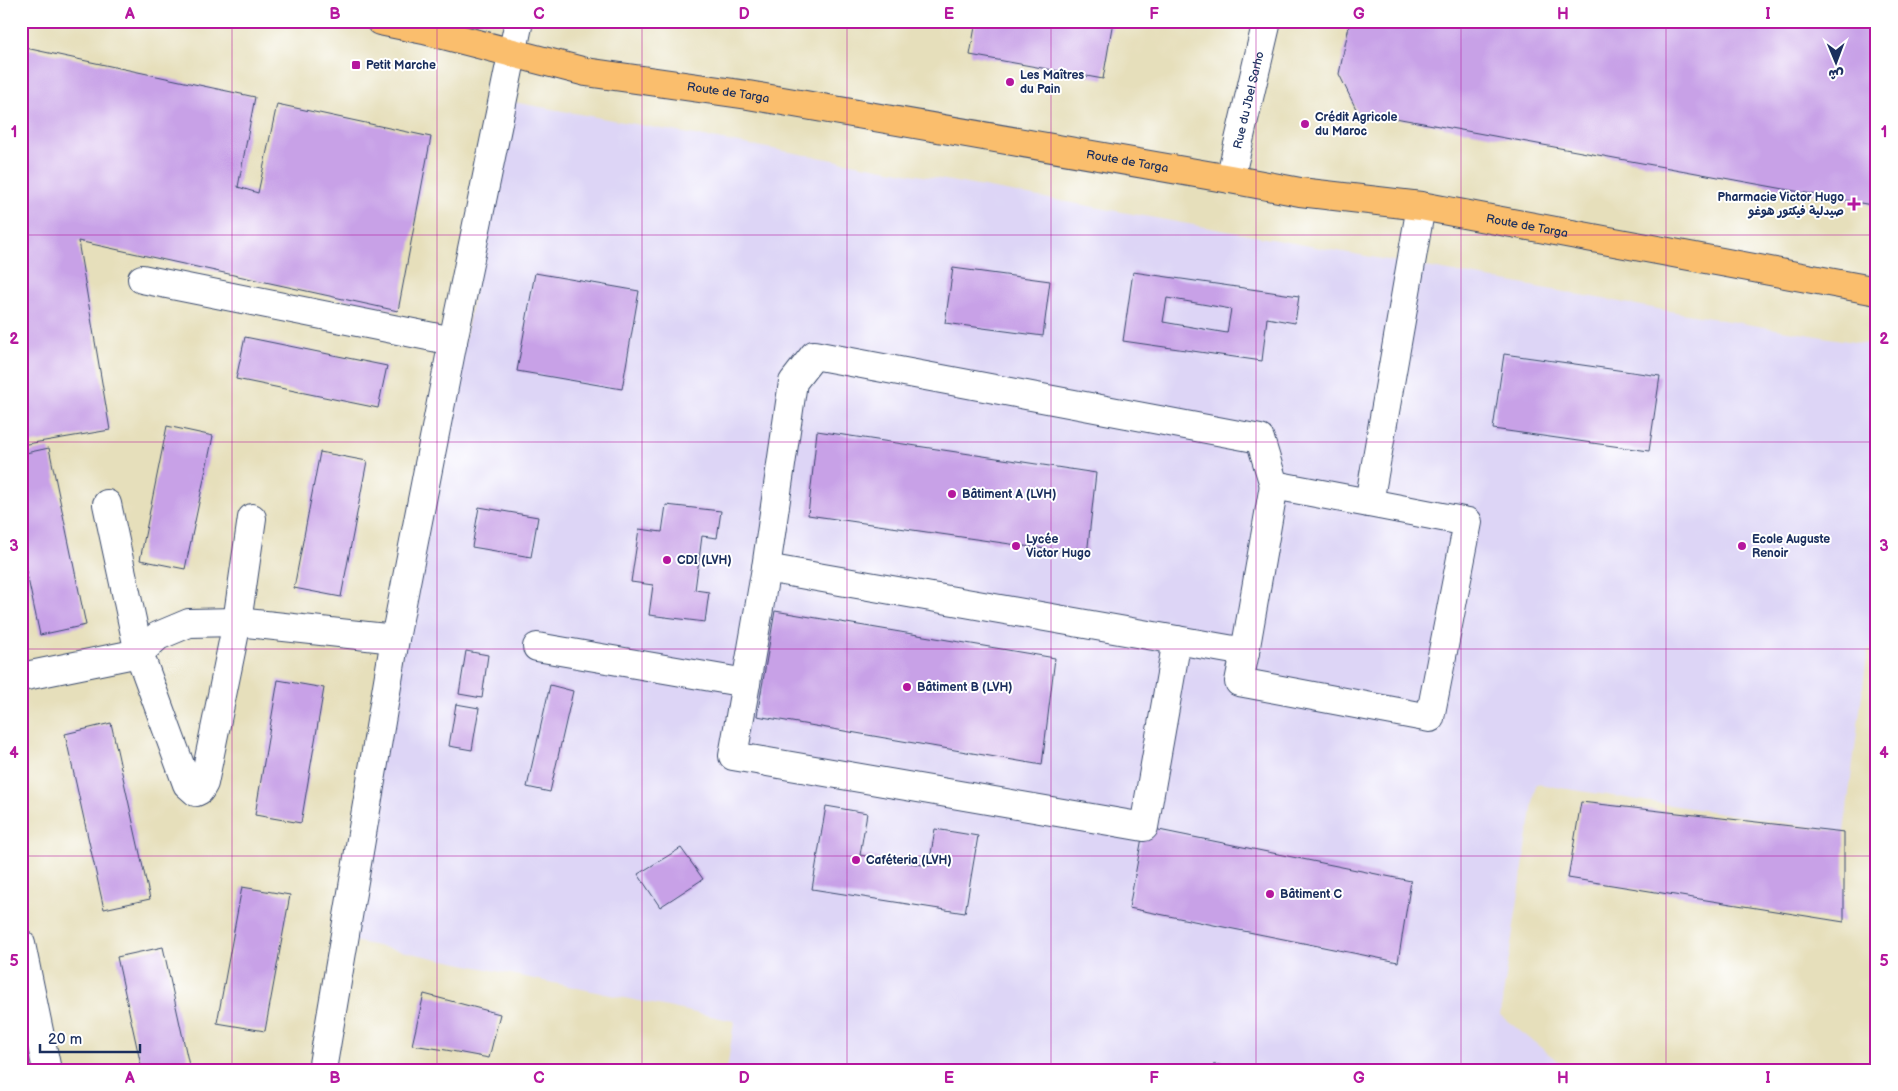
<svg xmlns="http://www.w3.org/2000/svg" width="1898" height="1091" font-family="'Balsamiq Sans','Playpen Sans Arabic',sans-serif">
<rect width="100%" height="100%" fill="#fff"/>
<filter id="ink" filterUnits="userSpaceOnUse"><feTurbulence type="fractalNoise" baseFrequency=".02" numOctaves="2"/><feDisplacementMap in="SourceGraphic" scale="10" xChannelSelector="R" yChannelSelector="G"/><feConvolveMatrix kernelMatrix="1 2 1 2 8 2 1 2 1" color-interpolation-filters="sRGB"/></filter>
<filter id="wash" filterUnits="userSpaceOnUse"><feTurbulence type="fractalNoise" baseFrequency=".0096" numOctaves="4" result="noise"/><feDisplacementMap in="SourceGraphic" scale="20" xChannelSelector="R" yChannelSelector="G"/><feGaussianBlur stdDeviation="1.12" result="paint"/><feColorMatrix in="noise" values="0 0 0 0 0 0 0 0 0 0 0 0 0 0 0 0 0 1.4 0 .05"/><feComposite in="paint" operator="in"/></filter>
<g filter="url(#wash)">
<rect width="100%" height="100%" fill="#e6dfbb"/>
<!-- built -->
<path fill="#ddd5f6" d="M513 102 1675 312 1877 346V651L1868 649 1844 832 1536 784 1500 1015 1569 1070H727L734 1021 344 939Z"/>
<g id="blocks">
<!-- building -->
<g fill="#c8a1e7" fill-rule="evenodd">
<path d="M976 21H1113L1103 79 970 55Z"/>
<path d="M1350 21H1877V206L1357 111 1339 74Z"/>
<path d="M21 47 255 97 238 187 258 193 277 104 431 137 398 311 78 241 110 430 21 445Z"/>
<path d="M953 268 1050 281 1043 336 945 323Z"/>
<path d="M1133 272 1299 296 1295 323 1267 318 1262 361 1123 341ZM1167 298 1231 309 1227 333 1163 322Z"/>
<path d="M535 273 639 291 622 389 517 371Z"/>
<path d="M245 337 387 366 378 408 236 379Z"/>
<path d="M1504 354 1660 376 1649 451 1493 429Z"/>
<path d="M167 426 213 436 185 569 140 560Z"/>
<path d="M817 431 1096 473 1087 555 808 515Z"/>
<path d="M49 448 86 625 40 635 21 546V454Z"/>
<path d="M320 452 367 461 341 597 294 588Z"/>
<path d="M666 505 721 511 717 538 702 536 695 590 709 592 705 622 649 615 653 585 631 582 639 529 662 532Z"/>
<path d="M479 507 538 517 531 557 472 547Z"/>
<path d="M775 611 1055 658 1042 765 757 716Z"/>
<path d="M466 651 488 655 482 698 459 694Z"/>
<path d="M278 680 324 688 301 823 255 815Z"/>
<path d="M550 685 573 691 550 792 527 787Z"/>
<path d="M456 704 479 708 472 750 449 746Z"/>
<path d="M111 723 150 899 104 909 65 734Z"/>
<path d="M1581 802 1844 832V922L1568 878Z"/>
<path d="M826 806 867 813 860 855 929 866 935 829 978 836 965 913 812 889Z"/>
<path d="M1144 827 1411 881 1398 962 1129 908Z"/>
<path d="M681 848 703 879 660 907 638 874Z"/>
<path d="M242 887 290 895 265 1031 217 1023Z"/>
<path d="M163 947 190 1070H142L117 957Z"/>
<path d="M424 994 500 1014 489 1058 446 1050 412 1045Z"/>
<path d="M1214 1064 1240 1069V1070H1213Z"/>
</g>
</g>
</g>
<g filter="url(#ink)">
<use href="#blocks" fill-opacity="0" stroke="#39496c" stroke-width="1"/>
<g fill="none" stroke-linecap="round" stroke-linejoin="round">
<defs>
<g id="minor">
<path id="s1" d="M1230 179 1267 21"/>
<path d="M142 279 453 341"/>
<path d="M107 504 139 653 187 784 196 792 200 790 204 783 237 622 252 518"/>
<path d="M766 568 793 382 814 355 1260 439 1274 485"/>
<path d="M537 647 746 683 766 568 1245 652 1274 485 1369 503 1421 206"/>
<path d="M1245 652 1239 682 1430 718 1468 522 1369 503"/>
<path d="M21 677 139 653 158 636 189 623 237 622 395 639"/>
<path d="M746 683 733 756 1144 827 1177 640"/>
<path d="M21 944 47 1070"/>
<path d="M322 1070 395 639 453 341 519 21"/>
</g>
<g id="major">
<path id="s2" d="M380 21 424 30 586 72 748 95 1230 179 1300 192 1421 206 1877 291"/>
</g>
</defs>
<!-- minor casing -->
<use href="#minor" stroke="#39496c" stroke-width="30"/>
<!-- major casing -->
<use href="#major" stroke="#39496c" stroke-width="30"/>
<!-- minor -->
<use href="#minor" stroke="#fff" stroke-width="28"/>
<!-- major -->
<use href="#major" stroke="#fabe6d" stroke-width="28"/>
</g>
</g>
<!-- grid -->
<path fill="none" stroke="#b5179e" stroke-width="1" stroke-opacity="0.55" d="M232 21V1070M437 21V1070M642 21V1070M847 21V1070M1051 21V1070M1256 21V1070M1461 21V1070M1666 21V1070M21 235H1877M21 442H1877M21 649H1877M21 856H1877"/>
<!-- markers -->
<g fill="#b5179e" stroke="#fff" stroke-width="2">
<rect x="351" y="60" width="10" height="10" rx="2.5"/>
<circle cx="1010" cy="82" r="5"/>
<circle cx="1305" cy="124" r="5"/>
<path d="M1851.5 196.5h5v5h5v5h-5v5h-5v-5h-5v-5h5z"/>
<circle cx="952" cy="494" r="5"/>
<circle cx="1016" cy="546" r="5"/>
<circle cx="1742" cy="546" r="5"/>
<circle cx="667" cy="560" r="5"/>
<circle cx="907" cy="687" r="5"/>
<circle cx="856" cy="860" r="5"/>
<circle cx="1270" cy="894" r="5"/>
</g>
<g text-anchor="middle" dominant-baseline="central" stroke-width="4" stroke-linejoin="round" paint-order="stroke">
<!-- poi labels -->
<g font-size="12" font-weight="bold" fill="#1b2f5e" stroke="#fff" text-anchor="start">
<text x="366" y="65">Petit Marche</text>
<text x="1020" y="75">Les Maîtres<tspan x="1020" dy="14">du Pain</tspan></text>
<text x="1315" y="117">Crédit Agricole<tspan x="1315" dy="14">du Maroc</tspan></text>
<text x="1844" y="197" text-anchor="end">Pharmacie Victor Hugo<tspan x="1844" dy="14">صيدلية فيكتور هوغو</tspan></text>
<text x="962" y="494">Bâtiment A (LVH)</text>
<text x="1026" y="539">Lycée<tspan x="1026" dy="14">Victor Hugo</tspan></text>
<text x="1752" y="539">Ecole Auguste<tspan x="1752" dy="14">Renoir</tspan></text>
<text x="677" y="560">CDI (LVH)</text>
<text x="917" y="687">Bâtiment B (LVH)</text>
<text x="866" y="860">Caféteria (LVH)</text>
<text x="1280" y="894">Bâtiment C</text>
</g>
<!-- street labels -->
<g font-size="12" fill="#1b2f5e" stroke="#fff">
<text stroke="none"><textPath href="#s2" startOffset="356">Route de Targa</textPath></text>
<text stroke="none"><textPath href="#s1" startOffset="81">Rue du Jbel Sarho</textPath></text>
<text stroke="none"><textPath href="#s2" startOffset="761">Route de Targa</textPath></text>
<text stroke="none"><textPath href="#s2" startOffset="1166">Route de Targa</textPath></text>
</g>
</g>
<!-- margin -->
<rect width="1898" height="1091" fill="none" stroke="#fff" stroke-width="55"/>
<!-- north arrow -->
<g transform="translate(1836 62) rotate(179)" stroke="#ffffff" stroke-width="4" paint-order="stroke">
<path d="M0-4L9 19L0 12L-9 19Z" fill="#1b2f5e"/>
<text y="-8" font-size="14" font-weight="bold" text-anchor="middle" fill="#1b2f5e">ش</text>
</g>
<!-- scale -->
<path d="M40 1044v8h100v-8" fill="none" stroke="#1b2f5e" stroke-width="2.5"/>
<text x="48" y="1044" font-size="15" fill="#1b2f5e" stroke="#ffffff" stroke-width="4" paint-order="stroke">20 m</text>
<rect x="28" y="28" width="1842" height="1036" fill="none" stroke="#b5179e" stroke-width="2"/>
<g font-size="16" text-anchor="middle" font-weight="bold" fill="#b5179e">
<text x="130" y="19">A</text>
<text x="335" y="19">B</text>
<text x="539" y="19">C</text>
<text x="744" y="19">D</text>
<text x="949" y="19">E</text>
<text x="1154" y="19">F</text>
<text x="1359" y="19">G</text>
<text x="1563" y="19">H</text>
<text x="1768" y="19">I</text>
<text x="14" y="137">1</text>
<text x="1884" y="137">1</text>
<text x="14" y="344">2</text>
<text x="1884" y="344">2</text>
<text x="14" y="551">3</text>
<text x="1884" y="551">3</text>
<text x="14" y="758">4</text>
<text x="1884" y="758">4</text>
<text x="14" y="966">5</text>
<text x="1884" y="966">5</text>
<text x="130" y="1083">A</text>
<text x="335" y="1083">B</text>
<text x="539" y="1083">C</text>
<text x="744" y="1083">D</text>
<text x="949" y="1083">E</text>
<text x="1154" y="1083">F</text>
<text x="1359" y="1083">G</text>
<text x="1563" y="1083">H</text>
<text x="1768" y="1083">I</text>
</g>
</svg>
